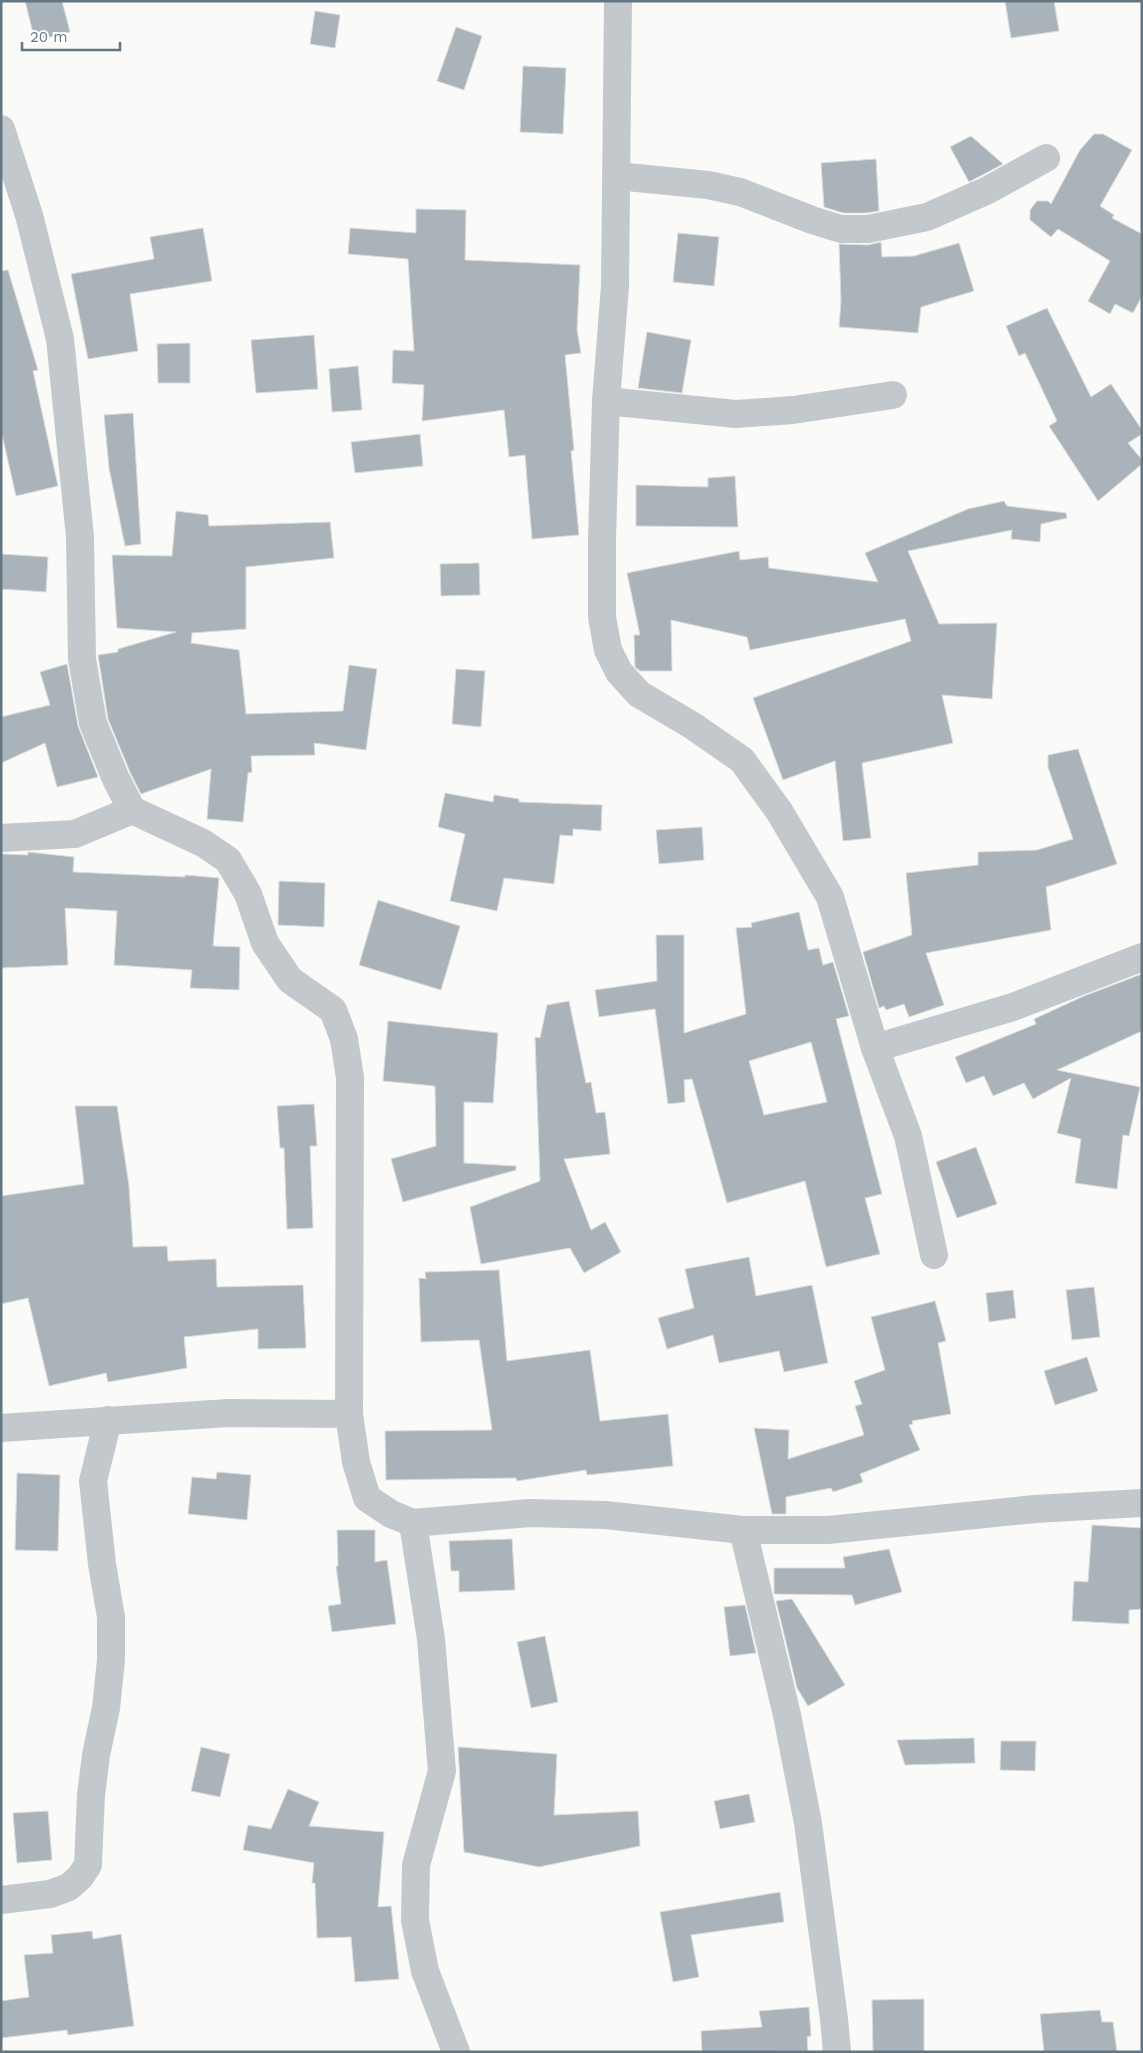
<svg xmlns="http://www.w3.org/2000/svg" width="1143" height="2053" font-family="'Work Sans',sans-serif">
<rect width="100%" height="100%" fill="#fafaf8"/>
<!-- building -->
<g fill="#aab3b9" stroke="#dcdcda" fill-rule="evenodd">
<path d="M25 1H62L70 32 35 41Z"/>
<path d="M1005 1H1054L1059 31 1011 38Z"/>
<path d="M315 11 340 15 335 48 310 44Z"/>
<path d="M456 27 482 36 464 90 437 81Z"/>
<path d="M523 66 566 68 563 134 520 132Z"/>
<path d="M1094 134H1103L1132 150 1100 206 1114 215 1112 218 1142 234V296L1133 313 1115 304 1110 314 1088 301 1110 261 1058 229 1051 237 1030 220V210L1037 201H1048L1051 204 1080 150Z"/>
<path d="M971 136 1003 164 969 182 950 147Z"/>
<path d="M876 159 879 211 866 213H843L824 207 821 163Z"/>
<path d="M416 209 466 210 465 260 580 265 577 330 581 353 565 355 574 450 571 451 579 535 532 539 525 455 509 457 504 410 422 421 424 385 392 383 393 350 414 351 408 259 348 254 350 228 416 233Z"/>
<path d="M203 228 212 281 130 294 138 351 88 359 71 274 154 259 150 237Z"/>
<path d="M678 233 719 237 714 286 673 282Z"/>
<path d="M881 242 882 257 914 256 959 243 974 291 921 307 918 333 839 327 841 301 839 244 868 245Z"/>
<path d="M8 270 38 370 33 371 58 486 16 496 1 430V271Z"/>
<path d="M1047 308 1091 397 1111 384 1142 430V434L1128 443 1142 460V464L1098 501 1049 426 1057 421 1025 353 1019 356 1006 326Z"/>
<path d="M647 332 691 340 682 393 638 388Z"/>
<path d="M314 335 318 389 256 393 251 340Z"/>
<path d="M190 343V383H158L157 344Z"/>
<path d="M358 366 362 410 332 412 329 369Z"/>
<path d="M133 413 141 544 125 546 109 468 104 415Z"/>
<path d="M420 434 423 466 355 473 351 442Z"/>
<path d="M735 476 738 527 636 526V485L708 487V478Z"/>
<path d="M1004 501 1007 506 1066 513 1067 518 1041 524 1040 542 1011 539 1012 530 908 551 939 624 997 623 992 699 942 695 953 743 862 763 871 838 843 841 835 761 783 780 753 698 911 641 905 619 750 650 747 637 671 620 672 671H640L635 667 634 635H640L627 573 739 551 740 560 768 557 769 568 878 582 865 553 968 509Z"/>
<path d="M176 511 208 515 209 526 330 522 334 558 246 567V629L192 633 191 643 239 650 246 714 343 711 349 665 377 669 366 750 314 743 315 755 251 756 252 772 248 773 243 822 207 819 211 769 141 794 130 772 108 719 98 655 118 652V649L176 632 117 628 112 555 172 556Z"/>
<path d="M1 554 48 557 46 592 1 589Z"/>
<path d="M479 563 480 595 441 596 440 564Z"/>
<path d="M67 664 78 726 98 777 57 787 45 743 1 763V717L50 705 40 672Z"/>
<path d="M456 669 485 671 481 727 452 724Z"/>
<path d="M1078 749 1117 864 1046 887 1051 930 926 953 944 1005 909 1017 904 1004 886 1010 884 1006 879 1008 863 952 912 935 906 873 978 865V852L1037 850 1073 839 1048 767V755Z"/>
<path d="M445 793 493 802 494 795 519 799V802L602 805 601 831 573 829V836L560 835 554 884 504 878 497 911 450 901 465 834 438 827Z"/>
<path d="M702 827 704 860 659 864 656 830Z"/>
<path d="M28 852 74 857 73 872 185 877V875L219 878 213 946 240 947 239 990 190 988 192 970 114 965 117 911 65 908 68 965 1 968V854L28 855Z"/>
<path d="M279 881 325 883 324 927 278 925Z"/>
<path d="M378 900 460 926 441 990 359 965Z"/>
<path d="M799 912 808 950 819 948 823 965 833 962 849 1016 836 1019 882 1194 865 1198 880 1254 826 1267 805 1181 727 1203 692 1079 684 1080 685 1102 668 1104 655 1009 599 1017 595 990 657 981 656 935H684V1033L746 1014 736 928 752 927 751 923ZM811 1042 827 1102 764 1115 749 1061Z"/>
<path d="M1142 974V1031L1057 1070 1140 1087 1129 1136 1123 1135 1117 1189 1075 1183 1081 1139 1057 1133 1071 1078 1033 1099 1024 1083 993 1096 984 1076 966 1083 955 1057 1036 1024 1034 1019 1084 996Z"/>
<path d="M569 1001 586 1083 591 1082 596 1113 605 1112 610 1154 564 1159 591 1230 605 1222 621 1252 584 1273 570 1248 481 1264 470 1207 540 1181 535 1037 540 1038 547 1005Z"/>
<path d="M388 1021 498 1033 493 1103 464 1102V1163L516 1166V1170L403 1202 391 1159 436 1146 435 1086 383 1081Z"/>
<path d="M314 1104 317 1146H310L313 1228 287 1229 284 1148H280L277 1106Z"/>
<path d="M75 1106H117L129 1186 133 1247 167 1246 168 1261 216 1259 217 1287 303 1285 306 1348 258 1349V1329L184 1337 187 1368 108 1382 106 1373 49 1386 28 1298 1 1304V1196L84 1184Z"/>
<path d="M976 1147 997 1204 957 1218 936 1162Z"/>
<path d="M749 1257 756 1296 812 1285 828 1363 784 1372 779 1351 719 1363 713 1335 667 1349 658 1318 694 1308 685 1269Z"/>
<path d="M499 1270 507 1361 590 1350 600 1421 668 1414 673 1466 587 1475 586 1470 517 1481 516 1478 386 1480 385 1431 492 1430 479 1340 421 1342 419 1278 426 1279 425 1272Z"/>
<path d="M1094 1287 1100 1337 1072 1340 1066 1290Z"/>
<path d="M1013 1290 1016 1318 989 1322 986 1293Z"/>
<path d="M935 1301 946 1341 938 1343 951 1414 912 1421 913 1424 909 1425 920 1450 860 1474 863 1482 833 1492 831 1488 786 1497V1514H772L754 1428 789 1430 788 1459 864 1435 855 1406 862 1404 854 1381 885 1370 871 1317Z"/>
<path d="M1087 1357 1098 1391 1055 1405 1044 1371Z"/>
<path d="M217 1472 251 1475 247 1520 188 1514 192 1477 216 1479Z"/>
<path d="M17 1473 60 1475 58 1551 15 1550Z"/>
<path d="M1092 1525 1142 1528V1609L1129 1610V1624L1072 1621 1074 1581 1088 1582Z"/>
<path d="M337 1530H375V1562L387 1560 396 1624 332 1632 328 1606 341 1604 336 1566H338Z"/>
<path d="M512 1539 515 1590 459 1592V1571H451L449 1541Z"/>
<path d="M889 1549 902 1592 855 1605 852 1595 774 1594V1568H845L843 1557Z"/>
<path d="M792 1599 845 1685 808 1706 797 1688 776 1601Z"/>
<path d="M745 1605 756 1653 730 1656 724 1607Z"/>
<path d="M545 1636 558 1702 531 1708 517 1642Z"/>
<path d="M974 1738 975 1763 905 1765 897 1740Z"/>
<path d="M1001 1741H1036L1035 1771 1000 1770Z"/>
<path d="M201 1747 230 1754 220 1797 191 1791Z"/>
<path d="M458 1747 557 1754 554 1815 638 1811 640 1846 539 1867 464 1852Z"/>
<path d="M288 1789 319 1802 309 1826 384 1832 378 1907 391 1906 399 1979 355 1982 351 1937 317 1938 315 1883H312L314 1863 243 1850 248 1825 271 1829Z"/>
<path d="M749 1794 755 1822 720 1829 714 1801Z"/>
<path d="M48 1811 52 1860 17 1863 13 1813Z"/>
<path d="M780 1892 784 1922 691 1935 699 1977 673 1982 660 1912Z"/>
<path d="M92 1931 93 1939 121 1934 134 2026 68 2035 67 2030 1 2038V2001L29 1997 24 1955 53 1953 51 1935Z"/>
<path d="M924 1999V2052H873L872 2000Z"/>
<path d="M809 2007 811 2036 807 2037 808 2051 702 2052 701 2031 762 2027 759 2011Z"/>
<path d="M1100 2010 1102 2022H1113L1117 2052H1044L1040 2014Z"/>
</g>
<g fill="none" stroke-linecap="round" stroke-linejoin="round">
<!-- minor -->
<g stroke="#c3c8cc" stroke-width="28">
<path d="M618 1 615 286 606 401 602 539V617L608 650 619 672 639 694 693 726 742 760 779 811 830 897 875 1048 908 1136 934 1255"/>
<path d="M1 129 29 215 60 339 80 537 82 659 93 723 116 779 132 810 203 843 228 860 248 894 265 943 290 980 333 1010 344 1039 350 1078 349 1414 356 1462 367 1498 391 1514 413 1523 530 1513 605 1515 743 1530H828L1035 1509 1142 1503"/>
<path d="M617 176 708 185 740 192 812 220 841 229H868L927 217 986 191 1046 158"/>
<path d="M606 401 736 414 793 410 893 395"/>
<path d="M1 838 75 834 132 810"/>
<path d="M875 1048 1013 1007 1142 957"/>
<path d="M1 1428 228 1413 349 1414"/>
<path d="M413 1523 431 1639 442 1771 416 1865 415 1920 425 1971 456 2052"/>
<path d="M743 1530 787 1715 808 1823 834 2019 837 2052"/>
<path d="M1 1900 50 1894 69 1887 80 1877 88 1865 91 1795 96 1755 106 1708 111 1660V1617L102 1564 93 1481 108 1420"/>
</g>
</g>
<!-- border -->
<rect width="1143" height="2053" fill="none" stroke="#657683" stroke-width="5"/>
<!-- scale -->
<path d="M22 42v8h98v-8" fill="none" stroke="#657683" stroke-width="2.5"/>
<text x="30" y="42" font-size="15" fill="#657683" stroke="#ffffff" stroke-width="4" paint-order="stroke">20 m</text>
</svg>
